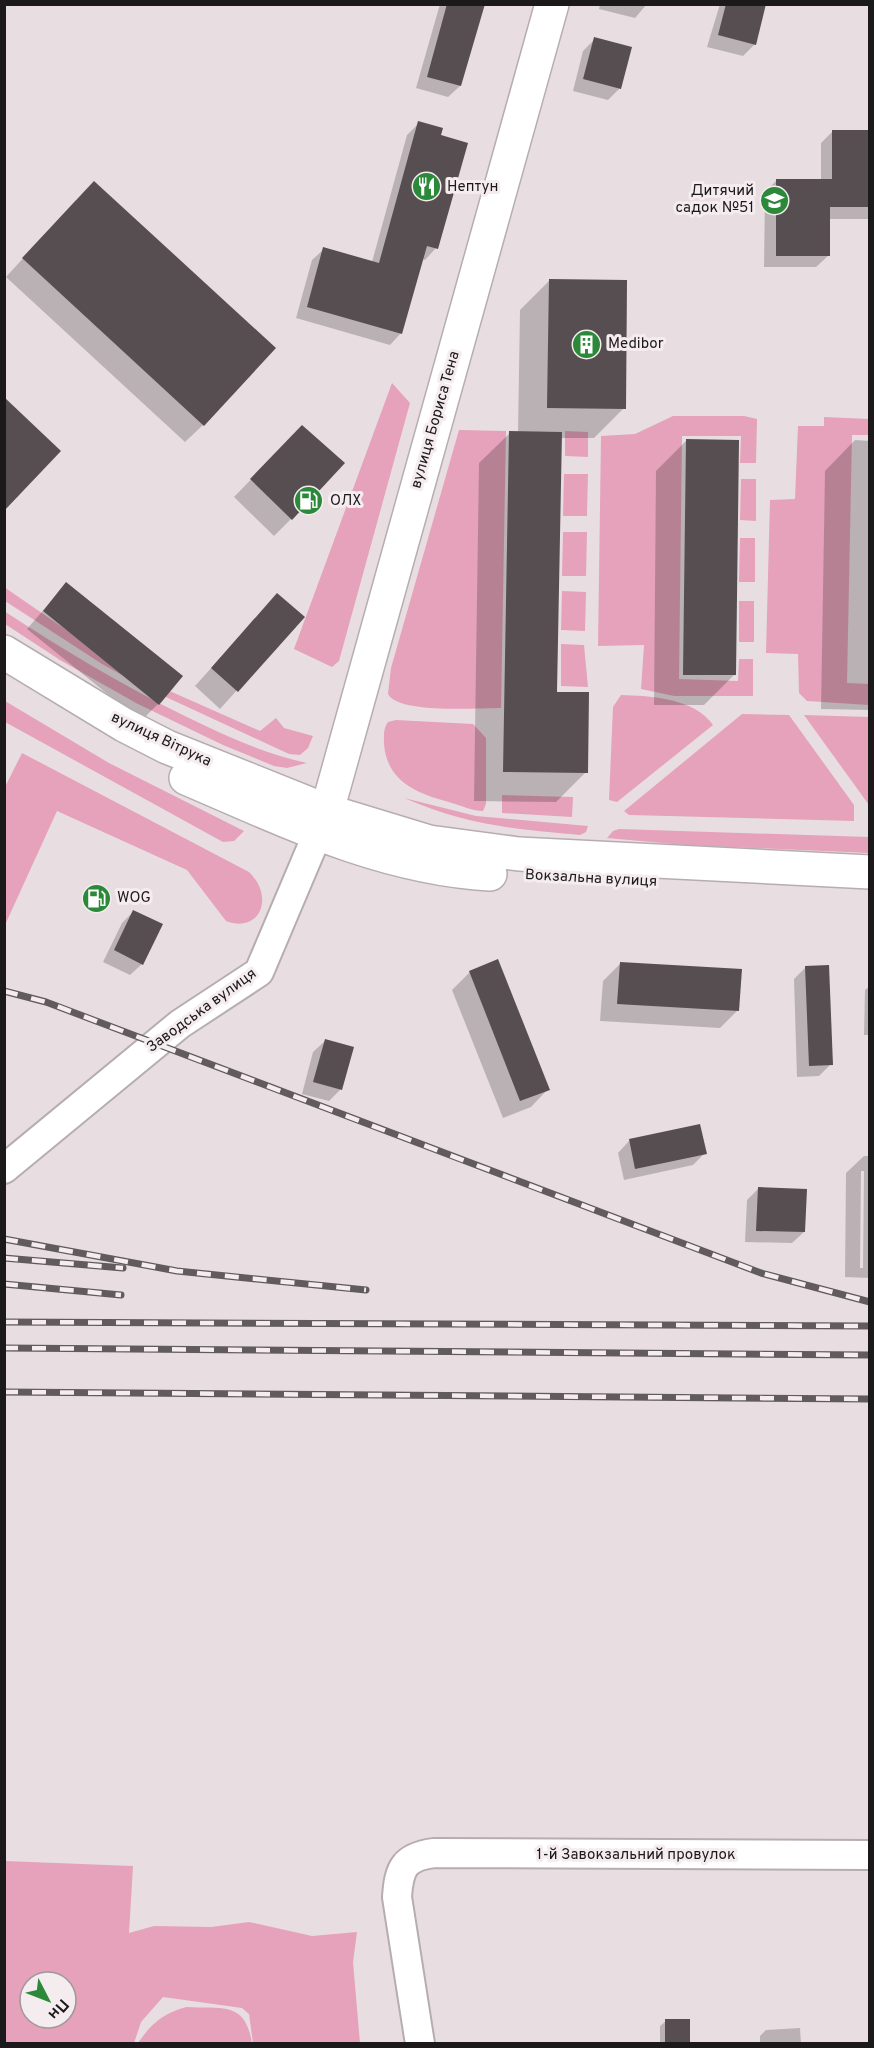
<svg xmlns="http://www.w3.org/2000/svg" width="874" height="2048" font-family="Overpass,sans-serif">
<rect width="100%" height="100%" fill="#e8dee1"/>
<!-- green -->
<g fill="#e5a2ba" fill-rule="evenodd">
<path d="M392 383 410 403 339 661 332 667 294 649Z"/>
<path d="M673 416H744L757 419 756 463H740L741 436H682L679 679 738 681 739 659H753V696H674L641 689 644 645 598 646 601 436 635 434Z"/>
<path d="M824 417 869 419V435H852L847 683 869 684V705L807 701 799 693 798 654 766 653 770 500 795 499 798 426H824Z"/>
<path d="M459 430 506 431 501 708C478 708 398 714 388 694L391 668Z"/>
<path d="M565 431 588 432V457L565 456Z"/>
<path d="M564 474H588L587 516H563Z"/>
<path d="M741 479H756V521L740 520Z"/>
<path d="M563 532H587L586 576H562Z"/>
<path d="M740 538H755V582H739Z"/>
<path d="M4 587 129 673 260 731 276 718 284 728 313 736 308 748 300 755 289 754 140 685 102 664 5 601Z"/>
<path d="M562 591 586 592 585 631 561 630Z"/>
<rect x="739" y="601" width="15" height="41"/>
<path d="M4 611C64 650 123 686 187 717 226 736 265 754 307 763L287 768 274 766 223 745 136 703 60 660 5 624Z"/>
<path d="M561 644 584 645 588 687 561 686Z"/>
<path d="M621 695C651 696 694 698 713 725L617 802 609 800 613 707Z"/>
<path d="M5 701 109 763 244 831 234 841 223 842 5 722Z"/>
<path d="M742 714 789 715 854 805V821L629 815 624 811Z"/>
<path d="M804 715 869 717V805Z"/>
<path d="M396 720 473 724 486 738V804L483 811C473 811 462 806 452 803 419 794 387 783 384 744 384 736 383 729 388 722Z"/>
<path d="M22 753 249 872C275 897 260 934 226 921L187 870 57 811 5 925V787Z"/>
<path d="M502 795 573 797 572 817 502 813Z"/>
<path d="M404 798 476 816 588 826 586 832 580 835C512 829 467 825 404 798Z"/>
<path d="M619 829 869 837V853L684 845 607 838 613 831Z"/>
<path d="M5 1861 133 1866 129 1933 154 1926 211 1927 249 1922 312 1936 357 1932 353 1962 360 2043H253L249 2014 242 2008 163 1997 141 2022 134 2043H5ZM30 1982H66V2018H30Z"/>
<path d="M186 2007C223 2009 245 2001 252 2043H138C152 2023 162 2014 186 2007Z"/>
</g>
<!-- shadow -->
<g fill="#0003" fill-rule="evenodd">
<path d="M440 4H483L460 86 448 97 416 88Z"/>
<path d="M600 4H647L635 18 599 9Z"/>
<path d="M720 4H765L755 44 743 56 707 47Z"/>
<path d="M595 39 620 88 608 100 573 91 583 51Z"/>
<path d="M419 123 436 248 425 260 422 259 401 333 390 345 296 318 312 260 324 249 372 262 407 135Z"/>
<path d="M833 131 870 132V219H829L828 256 816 267H764L765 192 777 180 821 181V143Z"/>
<path d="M76 200 203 425 185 442 6 277Z"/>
<path d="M550 280 624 408 594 438H561L556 693 586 772 556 802 474 801 479 463 510 433H518L520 310Z"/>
<path d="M302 427 291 519 274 536 234 497Z"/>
<path d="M855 440 870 441V710L821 709 825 471Z"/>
<path d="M686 441 734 675 704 705H654L656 471Z"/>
<path d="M66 584 158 704 141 721 27 629Z"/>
<path d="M277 595 303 617 220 709 195 686Z"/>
<path d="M133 912 142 964 130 975 103 962 122 923Z"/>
<path d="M497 961 548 1089 531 1107 503 1118 452 990 470 972Z"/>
<path d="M620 964 737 1011 720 1028 600 1021 603 981Z"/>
<path d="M806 967 831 1064 819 1076 797 1077 794 979Z"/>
<path d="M870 986V1035H864L865 990Z"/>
<path d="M325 1041 341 1089 329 1101 302 1094 313 1052Z"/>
<path d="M629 1141 705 1153 693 1165 624 1180 618 1153Z"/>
<path d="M864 1156H870V1278L845 1277 846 1173ZM861 1171H864L863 1268H860Z"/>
<path d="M759 1188 804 1232 792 1243 745 1242 747 1200Z"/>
<path d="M666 2021H689L688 2044H660V2026Z"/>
<path d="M800 2028 801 2044H760V2036L766 2030Z"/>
</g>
<!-- building -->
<g fill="#564e51">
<path d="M447 4H485L461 86 427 77Z"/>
<path d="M726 4H766L756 45 718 35Z"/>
<path d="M594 37 632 47 621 89 583 79Z"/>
<path d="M418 121 443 128 441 135 468 143 438 249 427 246 402 334 307 307 323 247 379 263Z"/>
<path d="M832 130H870V207H830V256H776V179H832Z"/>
<path d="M94 181 276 348 204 426 22 258Z"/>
<path d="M549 279 627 280 626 409 547 408Z"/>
<path d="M4 397 61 451 4 511Z"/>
<path d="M302 425 345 463 292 520 250 479Z"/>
<path d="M509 431 562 432 557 692H589L588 773 503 772Z"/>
<path d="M686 439 739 440 736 675H683Z"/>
<path d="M66 582 183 676 159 705 43 611Z"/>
<path d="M277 593 305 617 238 692 211 668Z"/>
<path d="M133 910 163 924 143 965 114 950Z"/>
<path d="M498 959 550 1090 520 1101 469 971Z"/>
<path d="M620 962 742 969 739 1011 617 1004Z"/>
<path d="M829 965 833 1065 809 1066 805 966Z"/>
<path d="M325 1039 354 1047 342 1090 313 1082Z"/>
<path d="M700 1124 707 1154 635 1169 629 1139Z"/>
<path d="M758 1187 807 1189 805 1232 756 1231Z"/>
<rect x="665" y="2019" width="25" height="24"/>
</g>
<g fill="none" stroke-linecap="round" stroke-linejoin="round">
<defs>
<g id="street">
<path d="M4 1169 180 1024 259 972 317 835"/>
<path d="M420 2044 397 1897C399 1868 404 1857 434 1853L870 1855"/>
</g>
<g id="secondary">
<path d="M4 652 124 725 167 747 327 811 429 842 519 854 870 872"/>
<path d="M186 778C284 820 382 868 490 874"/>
<path d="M318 831 327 811 552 4"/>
</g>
</defs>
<!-- street casing -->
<use href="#street" stroke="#b6adb0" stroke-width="32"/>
<!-- secondary casing -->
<use href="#secondary" stroke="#b6adb0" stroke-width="36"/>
<!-- street -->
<use href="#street" stroke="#fff" stroke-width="28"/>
<!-- secondary -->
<use href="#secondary" stroke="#fff" stroke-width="33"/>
<defs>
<g id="rail">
<path d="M4 991 46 1002 761 1273 870 1302"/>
<path d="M4 1239 177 1271 366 1290"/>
<path d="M4 1258 123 1268"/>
<path d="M4 1284 121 1295"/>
<path d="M4 1322 870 1326"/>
<path d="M4 1348 870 1355"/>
<path d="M4 1392 870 1399"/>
</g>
</defs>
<!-- rail casing -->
<use href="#rail" stroke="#615b5d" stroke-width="7"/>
<!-- rail -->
<use href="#rail" stroke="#f5ecef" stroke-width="4.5" stroke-dasharray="14" stroke-linecap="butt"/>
</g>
<!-- icons -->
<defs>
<symbol id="restaurant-disc" viewBox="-11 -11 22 22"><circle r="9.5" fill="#2d893a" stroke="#f5ecef"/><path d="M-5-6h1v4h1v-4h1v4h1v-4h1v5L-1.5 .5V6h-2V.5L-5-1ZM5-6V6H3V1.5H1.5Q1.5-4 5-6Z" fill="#fff"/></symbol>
<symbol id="school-disc" viewBox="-11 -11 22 22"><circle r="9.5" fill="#2d893a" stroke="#f5ecef"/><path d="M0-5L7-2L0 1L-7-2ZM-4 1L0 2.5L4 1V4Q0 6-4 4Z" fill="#fff"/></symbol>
<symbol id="building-disc" viewBox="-11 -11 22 22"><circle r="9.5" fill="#2d893a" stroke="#f5ecef"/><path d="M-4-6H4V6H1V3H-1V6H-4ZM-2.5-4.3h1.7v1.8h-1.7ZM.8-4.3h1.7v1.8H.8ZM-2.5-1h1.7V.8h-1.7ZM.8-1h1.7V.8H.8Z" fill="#fff"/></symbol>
<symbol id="fuel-disc" viewBox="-11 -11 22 22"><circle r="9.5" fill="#2d893a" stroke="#f5ecef"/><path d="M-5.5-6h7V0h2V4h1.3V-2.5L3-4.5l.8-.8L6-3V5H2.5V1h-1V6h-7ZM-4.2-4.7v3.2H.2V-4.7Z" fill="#fff"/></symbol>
</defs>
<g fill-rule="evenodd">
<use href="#restaurant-disc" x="410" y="170" width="33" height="33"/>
<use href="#school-disc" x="758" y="184" width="33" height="33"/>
<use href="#building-disc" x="570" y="328" width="33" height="33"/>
<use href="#fuel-disc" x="292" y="484" width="33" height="33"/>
<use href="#fuel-disc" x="80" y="882" width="33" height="33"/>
</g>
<g text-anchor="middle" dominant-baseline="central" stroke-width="6" stroke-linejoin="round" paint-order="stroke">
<!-- poi labels -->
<g font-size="15" fill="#1c191a" stroke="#f5ecef" text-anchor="start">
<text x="447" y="187">Нептун</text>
<text x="754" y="191" text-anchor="end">Дитячий<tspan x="754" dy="17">садок №51</tspan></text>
<text x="608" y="344">Medibor</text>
<text x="330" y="501">ОЛХ</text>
<text x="117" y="898">WOG</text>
</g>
<!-- street labels -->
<g font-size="15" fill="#1c191a" stroke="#f5ecef">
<text transform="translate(436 420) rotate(-74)">вулиця Бориса Тена</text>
<text transform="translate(161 740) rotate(25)">вулиця Вітрука</text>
<text transform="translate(591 879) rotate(3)">Вокзальна вулиця</text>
<text transform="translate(202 1011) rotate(-36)">Заводська вулиця</text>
<text x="636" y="1855">1-й Завокзальний провулок</text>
</g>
</g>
<!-- border -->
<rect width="874" height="2048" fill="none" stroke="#1c191a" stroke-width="12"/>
<!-- north arrow -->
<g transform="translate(48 2000) rotate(132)"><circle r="28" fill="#f5ecef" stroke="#9e989a" stroke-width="1.5"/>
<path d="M0-4.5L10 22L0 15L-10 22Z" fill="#2d893a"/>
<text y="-9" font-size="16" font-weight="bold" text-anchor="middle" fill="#1c191a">Пн</text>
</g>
</svg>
